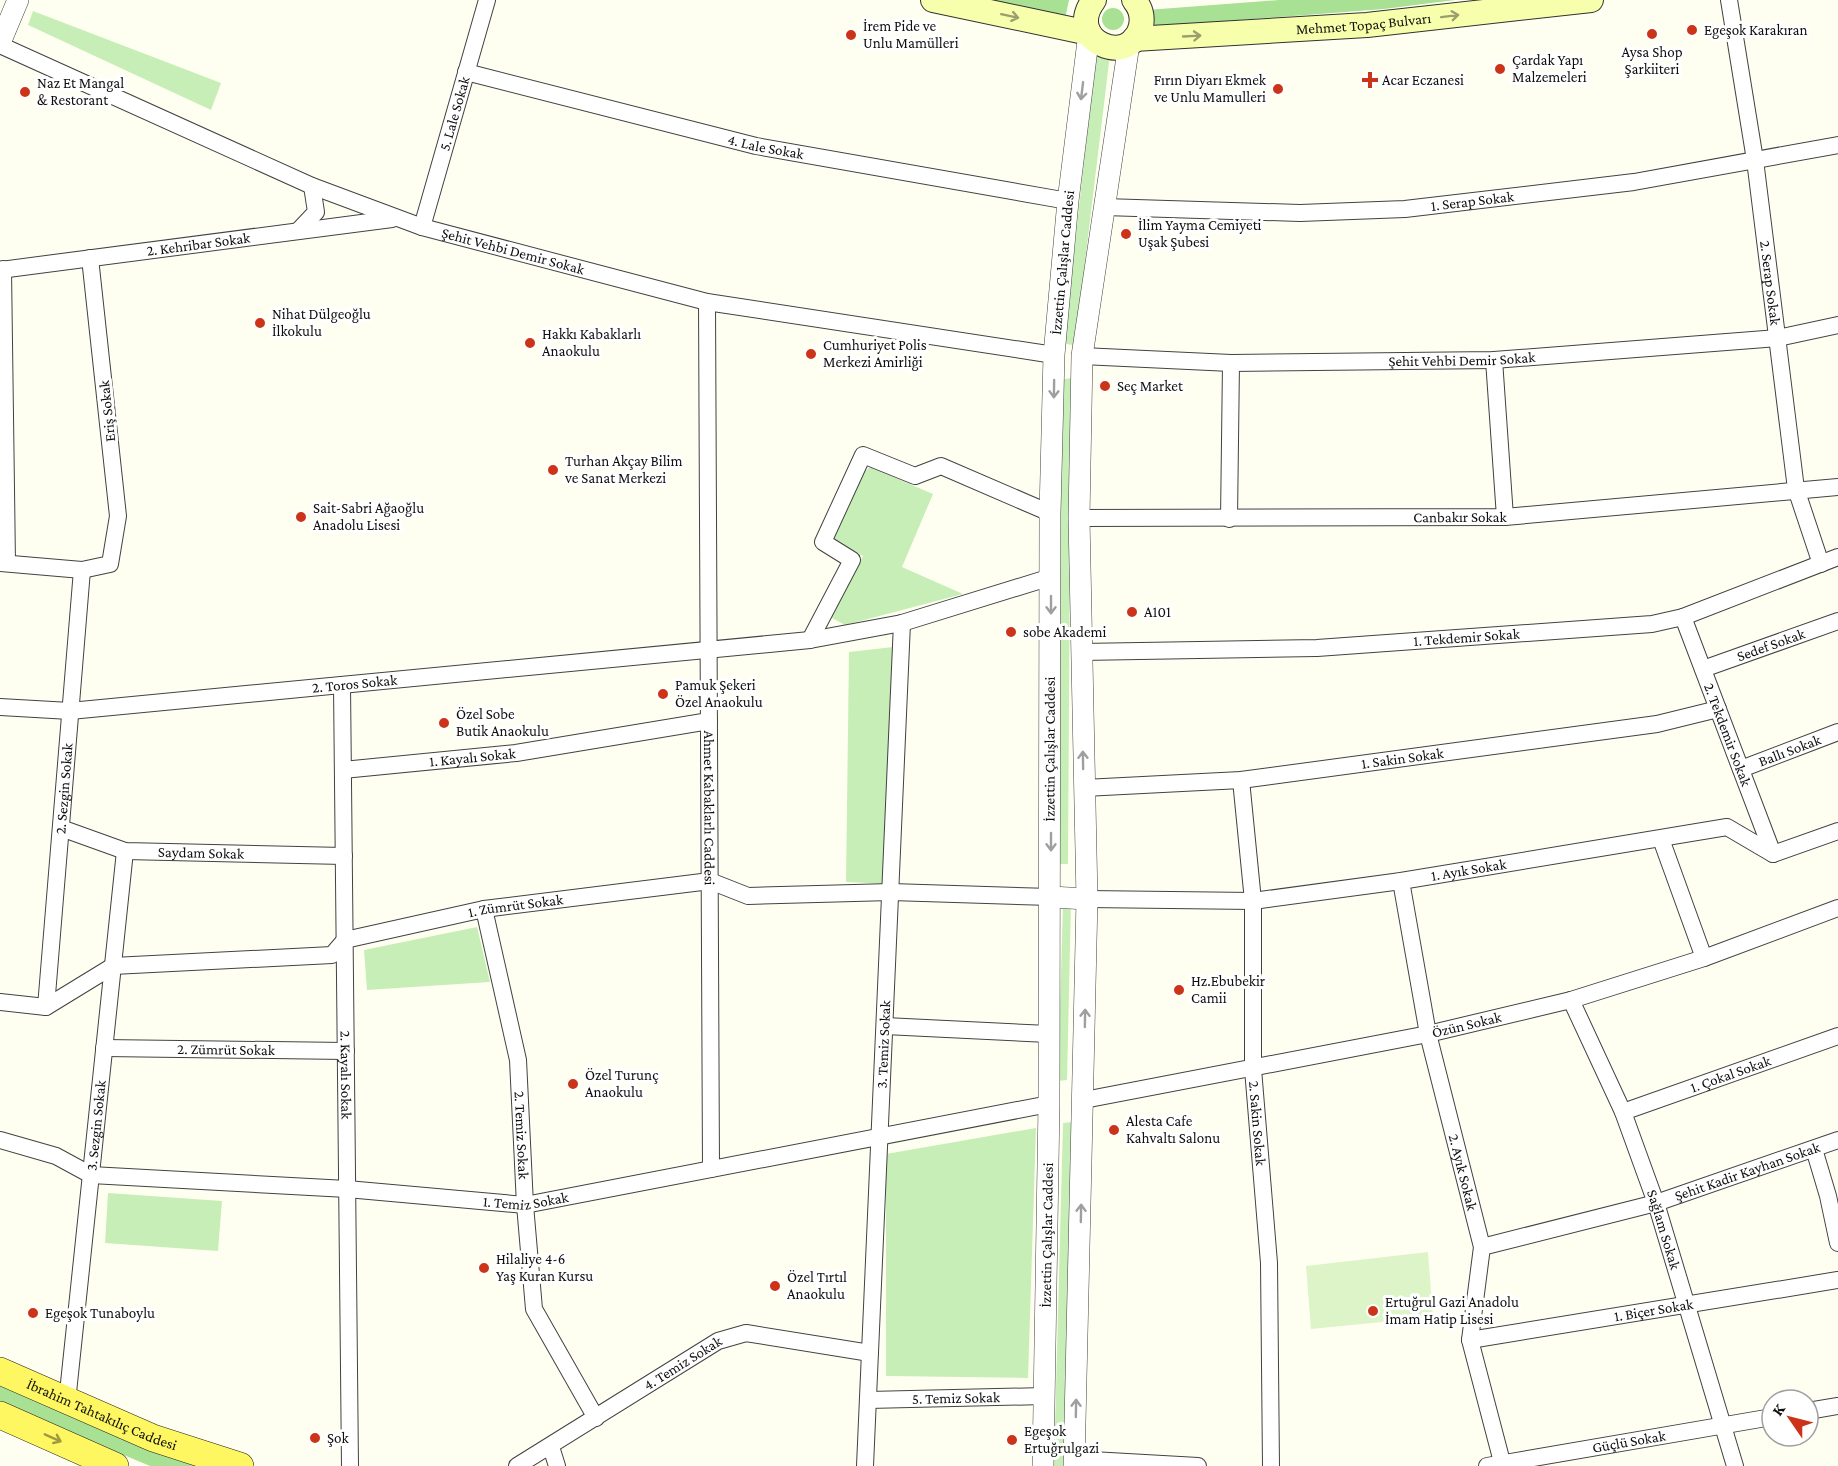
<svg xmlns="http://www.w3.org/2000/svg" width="1838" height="1466" font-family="'Crimson Pro',serif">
<rect width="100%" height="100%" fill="#fffff1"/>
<!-- green -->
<g fill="#c8eeb7">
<path d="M33 11 221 83 211 110 28 25Z"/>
<path d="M1096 52 1110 54 1075 345 1064 344Z"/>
<path d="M1071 378 1068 864H1059L1060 380Z"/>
<path d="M870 467 933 494 902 567 963 594 845 625 830 617 863 556 835 540 833 535 863 473Z"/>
<path d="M893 647 889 884 846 882 849 652Z"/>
<path d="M1071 902 1067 1080 1058 1081 1063 903Z"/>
<path d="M477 927 490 982 367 990 364 950Z"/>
<path d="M1072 1122 1065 1466H1054L1063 1123Z"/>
<path d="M1036 1128 1028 1378 886 1376V1154Z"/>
<path d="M108 1193 222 1201 218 1251 105 1243Z"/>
</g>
<!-- forest -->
<g fill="#a8e094">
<path d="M982 0H1069L1065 19Z"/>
<path d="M1279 0H1455L1384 9 1148 27 1147 10Z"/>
<circle cx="1113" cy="19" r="11"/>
<path d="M0 1384 197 1466H150L0 1403Z"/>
</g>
<!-- pitch -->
<path fill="#ddf4c9" d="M1428 1252 1433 1317 1311 1329 1306 1266Z"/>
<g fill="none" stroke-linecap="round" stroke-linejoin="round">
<defs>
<g id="minor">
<path id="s1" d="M1729 0 1755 160 1796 489 1821 564"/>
<path id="s2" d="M0 45 312 186 422 227 707 302 1054 355"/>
<path id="s3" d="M466 72 756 146 1068 201"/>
<path id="s4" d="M1104 207 1300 213 1405 209 1634 182 1838 145"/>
<path id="s5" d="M422 227 487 0"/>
<path d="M298 231 316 212 312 186"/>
<path d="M3 269 7 563"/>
<path id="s6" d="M0 270 392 219"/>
<path id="s7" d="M707 302 711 1169"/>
<path id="s8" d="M1082 356 1231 363 1494 360 1778 338 1838 325"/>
<path d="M1494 360 1505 517"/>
<path id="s9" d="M1079 518 1505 517 1838 487"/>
<path d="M1229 519 1231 363"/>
<path d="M0 563 82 570 110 564 118 516 90 258"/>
<path id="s10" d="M1683 617 1773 854"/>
<path d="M810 640 852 560 823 542 863 455 915 476 941 466 1050 513"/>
<path id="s11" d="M1081 652 1317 648 1652 624 1683 617 1838 557"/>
<path id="s12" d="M1703 669 1838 621"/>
<path id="s13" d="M342 685 350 1466"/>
<path id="s14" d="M0 707 70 711 810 640 902 623 1051 577"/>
<path id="s15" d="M1741 769 1838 732"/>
<path id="s16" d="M343 770 516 753 709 721"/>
<path id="s17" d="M1241 780 1253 901V1069L1269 1263 1271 1466"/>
<path id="s18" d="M1084 788 1241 780 1657 724 1718 709"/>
<path id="s19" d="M61 828 125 851 344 856"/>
<path d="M1661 839 1704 958"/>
<path id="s20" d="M1401 881 1428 1034 1482 1247 1470 1340 1502 1462"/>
<path id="s21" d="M1087 899 1253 901 1401 881 1727 827 1773 854 1838 831"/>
<path id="s22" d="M484 909 518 1060 525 1205 534 1309 596 1418"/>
<path id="s23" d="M1571 1000 1623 1112 1656 1203 1735 1466"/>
<path id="s24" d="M0 1002 46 1007 113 966 332 955 345 940 484 909 710 881 748 896 891 892 1051 897"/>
<path id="s25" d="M46 1007 82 570"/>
<path d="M885 1026 1049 1034"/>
<path id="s26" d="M104 1048 346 1051"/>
<path id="s27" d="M1084 1100 1428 1034 1571 1000 1704 958 1838 908"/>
<path id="s28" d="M1623 1112 1838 1036"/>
<path id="s29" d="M0 1140 56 1156 91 1175 347 1189 525 1205 1049 1104"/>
<path d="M1814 1149 1828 1196 1838 1243"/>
<path id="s30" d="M1482 1247 1656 1203 1838 1140"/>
<path id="s31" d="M1470 1340 1838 1280"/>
<path id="s32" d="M868 1400 1044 1396"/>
<path id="s33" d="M67 1402 125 851"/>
<path d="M1808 1411 1838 1406"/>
<path d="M551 1447 557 1466"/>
<path d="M1074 1459 1198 1466"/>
<path id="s34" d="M517 1466 718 1341 746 1333 870 1353"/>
<path id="s35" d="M865 1466 902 623"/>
<path id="s36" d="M1487 1466 1772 1417"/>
</g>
<g id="tertiary">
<path d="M0 43 18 0"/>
<path d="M1051 897 1087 899"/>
<path id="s37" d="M1043 1466 1049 1104 1050 513 1054 355 1068 201 1089 33"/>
<path d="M1074 1466 1087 899 1079 518 1082 356 1129 44"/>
</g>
<g id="secondary">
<path d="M933 0 1089 33"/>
<path d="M1094 0C1063 41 1131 69 1141 26 1143 16 1140 7 1134 0"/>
<path id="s38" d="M1134 39 1367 25 1591 0"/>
</g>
<g id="primary">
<path id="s39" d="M0 1371 153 1438 240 1466"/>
<path d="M0 1415 115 1466"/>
</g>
</defs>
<!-- minor casing -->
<use href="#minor" stroke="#424242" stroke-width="18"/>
<!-- tertiary casing -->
<use href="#tertiary" stroke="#424242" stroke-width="22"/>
<!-- secondary casing -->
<use href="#secondary" stroke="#313131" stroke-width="26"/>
<!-- primary casing -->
<use href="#primary" stroke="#202020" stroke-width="28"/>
<!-- minor -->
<use href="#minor" stroke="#fff" stroke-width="16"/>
<!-- tertiary -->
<use href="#tertiary" stroke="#fff" stroke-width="21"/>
<!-- secondary -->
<use href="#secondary" stroke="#f8ffac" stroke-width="24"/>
<!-- primary -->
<use href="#primary" stroke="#fff761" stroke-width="27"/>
</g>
<!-- one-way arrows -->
<defs><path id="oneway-shaft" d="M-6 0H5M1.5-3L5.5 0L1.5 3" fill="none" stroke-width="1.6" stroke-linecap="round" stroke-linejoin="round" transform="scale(1.5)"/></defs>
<g stroke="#9b9f6d">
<use href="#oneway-shaft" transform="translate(1010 16) rotate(12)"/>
<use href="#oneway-shaft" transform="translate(1450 16) rotate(-7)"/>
<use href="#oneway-shaft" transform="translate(1192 36) rotate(-3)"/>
</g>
<g stroke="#9f9f9f">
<use href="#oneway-shaft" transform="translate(1082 91) rotate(97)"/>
<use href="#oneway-shaft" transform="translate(1054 389) rotate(91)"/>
<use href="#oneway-shaft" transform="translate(1051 605) rotate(90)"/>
<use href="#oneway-shaft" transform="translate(1083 760) rotate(-91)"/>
<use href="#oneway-shaft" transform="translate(1051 842) rotate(90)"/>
<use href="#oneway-shaft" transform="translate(1085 1018) rotate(-89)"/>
<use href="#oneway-shaft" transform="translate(1081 1213) rotate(-89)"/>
<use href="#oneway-shaft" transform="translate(1076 1408) rotate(-89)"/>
</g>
<use stroke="#9f9a40" href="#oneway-shaft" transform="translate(53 1438) rotate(24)"/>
<!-- markers -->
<g fill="#cc341a" stroke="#fff" stroke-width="2">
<circle cx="1692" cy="30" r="6"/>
<circle cx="1652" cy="34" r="6"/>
<circle cx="851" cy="35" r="6"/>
<circle cx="1500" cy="69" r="6"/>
<path d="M1367 71h6v6h6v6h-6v6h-6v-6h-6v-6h6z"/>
<circle cx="1278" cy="89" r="6"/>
<circle cx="25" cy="92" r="6"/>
<circle cx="1126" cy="234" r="6"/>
<circle cx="260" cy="323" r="6"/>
<circle cx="530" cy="343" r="6"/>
<circle cx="811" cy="354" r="6"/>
<circle cx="1105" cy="386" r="6"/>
<circle cx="553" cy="470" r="6"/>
<circle cx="301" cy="517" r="6"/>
<circle cx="1132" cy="612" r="6"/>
<circle cx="1011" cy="632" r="6"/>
<circle cx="663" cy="694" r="6"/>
<circle cx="444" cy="723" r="6"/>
<circle cx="1179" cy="990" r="6"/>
<circle cx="573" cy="1084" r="6"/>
<circle cx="1114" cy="1130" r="6"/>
<circle cx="484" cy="1268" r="6"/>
<circle cx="775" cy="1286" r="6"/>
<circle cx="1373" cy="1311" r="6"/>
<circle cx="33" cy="1313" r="6"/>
<circle cx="315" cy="1438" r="6"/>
<circle cx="1012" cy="1440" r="6"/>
</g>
<g text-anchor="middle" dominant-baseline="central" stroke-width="6" stroke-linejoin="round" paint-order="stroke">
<!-- street labels -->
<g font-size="15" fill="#0f0f0f" stroke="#fff">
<text stroke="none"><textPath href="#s38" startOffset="230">Mehmet Topaç Bulvarı</textPath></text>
<text stroke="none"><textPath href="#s5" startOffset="118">5. Lale Sokak</textPath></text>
<text stroke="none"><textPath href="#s3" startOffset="309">4. Lale Sokak</textPath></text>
<text stroke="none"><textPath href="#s4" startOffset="369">1. Serap Sokak</textPath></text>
<text stroke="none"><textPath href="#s6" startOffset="200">2. Kehribar Sokak</textPath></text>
<text stroke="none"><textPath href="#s2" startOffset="554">Şehit Vehbi Demir Sokak</textPath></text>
<text stroke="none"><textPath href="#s37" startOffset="1204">İzzettin Çalışlar Caddesi</textPath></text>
<text stroke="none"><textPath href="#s1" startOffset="286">2. Serap Sokak</textPath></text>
<text stroke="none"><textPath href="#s8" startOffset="380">Şehit Vehbi Demir Sokak</textPath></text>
<text transform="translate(107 411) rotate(-96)">Eriş Sokak</text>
<text stroke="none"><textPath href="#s9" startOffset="381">Canbakır Sokak</textPath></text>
<text stroke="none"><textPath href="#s11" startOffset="386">1. Tekdemir Sokak</textPath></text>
<text stroke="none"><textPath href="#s12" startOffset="72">Sedef Sokak</textPath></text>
<text stroke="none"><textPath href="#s14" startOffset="356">2. Toros Sokak</textPath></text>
<text stroke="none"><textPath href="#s10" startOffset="126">2. Tekdemir Sokak</textPath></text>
<text stroke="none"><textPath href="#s37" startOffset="717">İzzettin Çalışlar Caddesi</textPath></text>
<text stroke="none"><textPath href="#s15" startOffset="52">Ballı Sokak</textPath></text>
<text stroke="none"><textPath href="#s16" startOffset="130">1. Kayalı Sokak</textPath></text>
<text stroke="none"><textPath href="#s18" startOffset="320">1. Sakin Sokak</textPath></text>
<text stroke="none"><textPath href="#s25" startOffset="219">2. Sezgin Sokak</textPath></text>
<text stroke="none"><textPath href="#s7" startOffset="506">Ahmet Kabaklarlı Caddesi</textPath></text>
<text stroke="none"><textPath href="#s19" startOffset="144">Saydam Sokak</textPath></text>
<text stroke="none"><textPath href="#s21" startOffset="384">1. Ayık Sokak</textPath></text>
<text stroke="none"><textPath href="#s24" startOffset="538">1. Zümrüt Sokak</textPath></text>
<text stroke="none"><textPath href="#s27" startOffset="390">Özün Sokak</textPath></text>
<text stroke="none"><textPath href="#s35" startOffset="422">3. Temiz Sokak</textPath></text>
<text stroke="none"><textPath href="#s26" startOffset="122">2. Zümrüt Sokak</textPath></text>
<text stroke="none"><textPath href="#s28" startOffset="114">1. Çokal Sokak</textPath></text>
<text stroke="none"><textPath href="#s13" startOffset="390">2. Kayalı Sokak</textPath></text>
<text stroke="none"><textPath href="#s17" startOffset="344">2. Sakin Sokak</textPath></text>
<text stroke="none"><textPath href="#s33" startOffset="278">3. Sezgin Sokak</textPath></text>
<text stroke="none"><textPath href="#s22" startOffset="230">2. Temiz Sokak</textPath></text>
<text stroke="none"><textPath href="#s20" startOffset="298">2. Ayık Sokak</textPath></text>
<text stroke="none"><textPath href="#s30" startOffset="276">Şehit Kadir Kayhan Sokak</textPath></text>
<text stroke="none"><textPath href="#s29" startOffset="534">1. Temiz Sokak</textPath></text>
<text stroke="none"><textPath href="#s23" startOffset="248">Sağlam Sokak</textPath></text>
<text stroke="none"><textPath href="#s37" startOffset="231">İzzettin Çalışlar Caddesi</textPath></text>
<text stroke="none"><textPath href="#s31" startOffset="186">1. Biçer Sokak</textPath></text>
<text stroke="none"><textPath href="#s34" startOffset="195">4. Temiz Sokak</textPath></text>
<text stroke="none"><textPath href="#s32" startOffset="88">5. Temiz Sokak</textPath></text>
<text stroke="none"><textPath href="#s39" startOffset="111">İbrahim Tahtakılıç Caddesi</textPath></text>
<text stroke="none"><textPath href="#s36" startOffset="144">Güçlü Sokak</textPath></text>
</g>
<!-- poi labels -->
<g font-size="15" fill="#0f0f0f" stroke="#fff" text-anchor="start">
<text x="863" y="26">İrem Pide ve<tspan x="863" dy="17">Unlu Mamülleri</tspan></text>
<text x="1704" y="30">Egeşok Karakıran</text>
<text x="1652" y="52" text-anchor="middle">Aysa Shop<tspan x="1652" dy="17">Şarkiiteri</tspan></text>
<text x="1512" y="60">Çardak Yapı<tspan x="1512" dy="17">Malzemeleri</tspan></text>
<text x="1266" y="80" text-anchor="end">Fırın Diyarı Ekmek<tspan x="1266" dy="17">ve Unlu Mamulleri</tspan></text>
<text x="1382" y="80">Acar Eczanesi</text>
<text x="37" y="83">Naz Et Mangal<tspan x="37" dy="17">&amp; Restorant</tspan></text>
<text x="1138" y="225">İlim Yayma Cemiyeti<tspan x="1138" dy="17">Uşak Şubesi</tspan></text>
<text x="272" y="314">Nihat Dülgeoğlu<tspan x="272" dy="17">İlkokulu</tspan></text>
<text x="542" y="334">Hakkı Kabaklarlı<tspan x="542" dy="17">Anaokulu</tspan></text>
<text x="823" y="345">Cumhuriyet Polis<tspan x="823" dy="17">Merkezi Amirliği</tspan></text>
<text x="1117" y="386">Seç Market</text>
<text x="565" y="461">Turhan Akçay Bilim<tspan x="565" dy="17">ve Sanat Merkezi</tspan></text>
<text x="313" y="508">Sait-Sabri Ağaoğlu<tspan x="313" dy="17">Anadolu Lisesi</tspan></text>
<text x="1144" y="612">A101</text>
<text x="1023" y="632">sobe Akademi</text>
<text x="675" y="685">Pamuk Şekeri<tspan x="675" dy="17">Özel Anaokulu</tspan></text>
<text x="456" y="714">Özel Sobe<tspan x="456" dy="17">Butik Anaokulu</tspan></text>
<text x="1191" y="981">Hz.Ebubekir<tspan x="1191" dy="17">Camii</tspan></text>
<text x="585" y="1075">Özel Turunç<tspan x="585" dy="17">Anaokulu</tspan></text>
<text x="1126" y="1121">Alesta Cafe<tspan x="1126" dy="17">Kahvaltı Salonu</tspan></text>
<text x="496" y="1259">Hilaliye 4-6<tspan x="496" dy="17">Yaş Kuran Kursu</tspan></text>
<text x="787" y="1277">Özel Tırtıl<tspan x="787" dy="17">Anaokulu</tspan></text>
<text x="1385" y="1302">Ertuğrul Gazi Anadolu<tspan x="1385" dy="17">İmam Hatip Lisesi</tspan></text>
<text x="45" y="1313">Egeşok Tunaboylu</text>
<text x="1024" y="1431">Egeşok<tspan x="1024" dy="17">Ertuğrulgazi</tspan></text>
<text x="327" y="1438">Şok</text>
</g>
</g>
<!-- north arrow -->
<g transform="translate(1790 1418) rotate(305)"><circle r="28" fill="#ffffff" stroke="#9f9f9f" stroke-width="1.5"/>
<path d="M0-4.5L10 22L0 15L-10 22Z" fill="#cc341a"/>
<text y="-9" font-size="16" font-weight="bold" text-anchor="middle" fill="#0f0f0f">K</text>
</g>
</svg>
